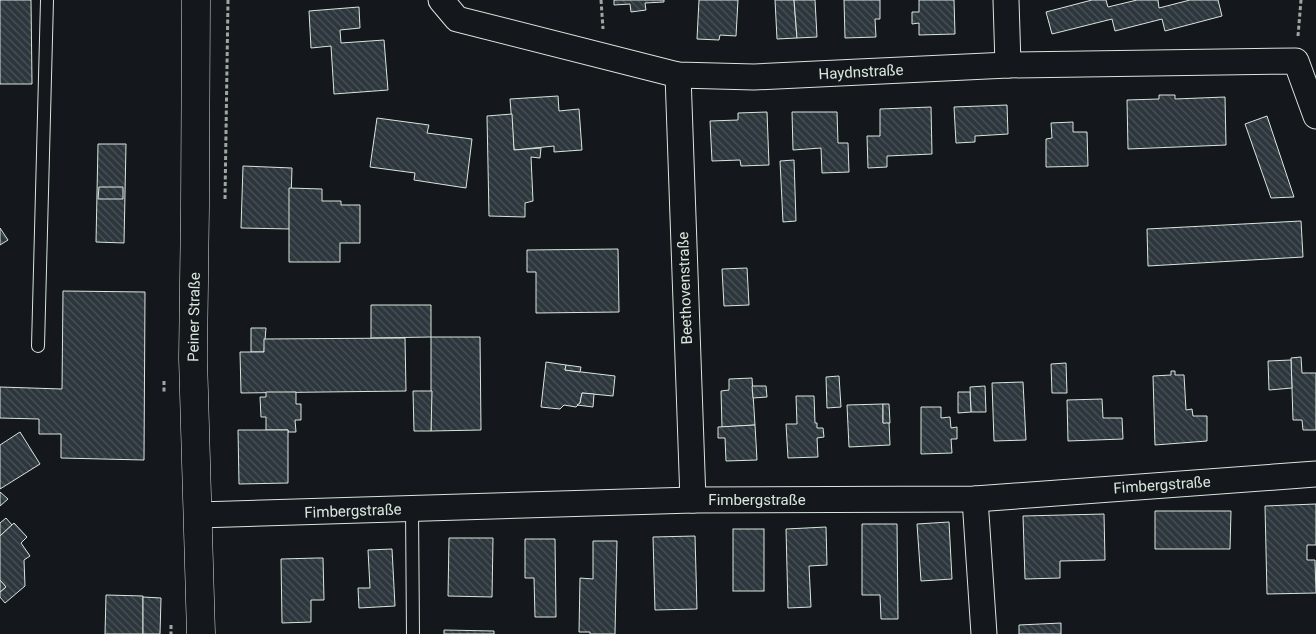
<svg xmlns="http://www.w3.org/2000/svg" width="1316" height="634" font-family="Roboto,sans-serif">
<defs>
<pattern id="building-back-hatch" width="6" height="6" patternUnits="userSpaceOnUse" patternTransform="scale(1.25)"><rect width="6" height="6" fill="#2c363c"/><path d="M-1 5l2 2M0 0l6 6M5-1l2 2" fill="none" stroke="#4a5358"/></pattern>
</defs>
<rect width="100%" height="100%" fill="#14181c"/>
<!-- building -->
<g fill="url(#building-back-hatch)" stroke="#d8e6dc">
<path d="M0 0H31L32 84H0Z"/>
<path d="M614 0H664V2L645 3 646 10 631 12 630 4 614 5Z"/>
<path d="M699 0H738L736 36 720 35 719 40 697 39Z"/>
<path d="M775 0H794L797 38 777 39Z"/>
<path d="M794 0H815L817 37 797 38Z"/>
<path d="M844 0H880V19H875L876 37 845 38Z"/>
<path d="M919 0H954L955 34 919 35V23L912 24V12H919Z"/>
<path d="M1092 0H1106L1108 7 1137 0H1158L1159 8 1190 0H1218L1222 16 1165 31 1162 19 1115 31 1112 19 1052 34 1046 12Z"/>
<path d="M359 7 360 28 340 30 341 43 384 40 388 90 334 94 331 46 311 48 309 11Z"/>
<path d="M1159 95H1175V99L1225 97 1226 145 1128 149 1127 100 1159 99Z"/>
<path d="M558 96 559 111 579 109 582 150 554 152V146L514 150 510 99Z"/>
<path d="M1007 105 1008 134 975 136V142L956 143 954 107Z"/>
<path d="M931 107 932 154 887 156V167L868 168 867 136H880V109Z"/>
<path d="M767 112 769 165 741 166 740 160 712 161 710 121 738 120V113Z"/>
<path d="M792 112H837L838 143H848L849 172 822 173 821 148 793 150Z"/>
<path d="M512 114 514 150 541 148 540 158 531 157 533 201 525 203V217L489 216 487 116Z"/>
<path d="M1267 116 1294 197 1271 198 1245 124Z"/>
<path d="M377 118 429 125 427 133 472 139 466 188 414 180 415 173 370 167Z"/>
<path d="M1073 122V132H1087L1088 166 1046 167V139L1052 138 1051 123Z"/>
<path d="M98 144H126L124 243 96 242Z"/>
<path d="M794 160 796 221 783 222 780 161Z"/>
<path d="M243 166 292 168 290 229 241 228Z"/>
<path d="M99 187H123V199H98Z"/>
<path d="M289 188 322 189V201H341V205H360V243H340V262H289Z"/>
<path d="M1301 221 1303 257 1148 266 1147 229Z"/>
<path d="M0 228 8 240 0 245Z"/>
<path d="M618 249 619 312 536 313V272H527V250Z"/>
<path d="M747 268 749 305 724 306 722 269Z"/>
<path d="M63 291 145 292 144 460 61 458V434H39V419L0 418V387L62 389Z"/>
<path d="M371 305H431V337L371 338Z"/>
<path d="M251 328H266L264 352H251Z"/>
<path d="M431 337H480L481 430 431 431Z"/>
<path d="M405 338 406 391 241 393 240 352H264V339Z"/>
<path d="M1301 357 1302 373H1316V430H1303L1302 420H1293L1291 358Z"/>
<path d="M1291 360 1292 388 1269 390 1268 361Z"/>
<path d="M546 362 566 365 565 370 615 376 613 396 582 393 580 403 576 407 564 405 560 409 541 407Z"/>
<path d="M1066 363 1067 393H1052L1051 364Z"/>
<path d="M566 365 581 367 580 372 565 370Z"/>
<path d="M1171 371H1175V375H1184L1186 410 1192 409 1193 416H1207V441L1155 445 1153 376 1171 375Z"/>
<path d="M839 376 841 407 827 408 826 377Z"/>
<path d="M752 378 755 425 722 427 721 391 729 390V379Z"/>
<path d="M1023 382 1026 440 994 441 992 383Z"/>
<path d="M752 386H766L767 397 753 398Z"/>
<path d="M985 386 986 412H971L970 387Z"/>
<path d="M413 391H432L431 431H414Z"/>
<path d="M266 392H296V404H301V420H295L296 432H288V430H266V417H261L260 397H266Z"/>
<path d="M958 392H970L971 412 958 413Z"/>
<path d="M582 393 594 394 593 407 577 405 580 403Z"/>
<path d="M796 396H814L815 423H817V428H823L824 437 817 438 818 457 788 458 786 424H797Z"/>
<path d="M1102 399 1103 418H1122L1123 439 1068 441 1067 400Z"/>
<path d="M883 404V423L889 422 890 445 849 447 847 405Z"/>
<path d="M883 404H889L890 423H883Z"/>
<path d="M921 407H941V418L950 417 951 428 957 427V439H951L952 453 921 454Z"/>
<path d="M755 425 757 460 726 461 725 438H718V427Z"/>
<path d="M238 430H288V483L239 484Z"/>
<path d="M20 432 40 464 0 489V445Z"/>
<path d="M0 492 8 499 0 506Z"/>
<path d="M1316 504V545H1307V560H1315L1316 593 1267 594 1265 506Z"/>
<path d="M1155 511H1231L1230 549H1155Z"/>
<path d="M1104 514 1105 560 1060 561V578L1025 579 1023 516Z"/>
<path d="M6 518 12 525 0 536V523Z"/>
<path d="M949 522 952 579 921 581 917 524Z"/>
<path d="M14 523 27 537 21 543 30 556 24 560 25 586 5 603 0 597V592L6 587 0 580V536Z"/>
<path d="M862 524H897L898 619H881L880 595H862Z"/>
<path d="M826 527 827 565 809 566 811 607 788 608 786 529Z"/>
<rect x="733" y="529" width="31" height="62"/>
<path d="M695 536 697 609 655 610 653 537Z"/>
<path d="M449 538H493L492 597 448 596Z"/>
<path d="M525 539H555L556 617H535L534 578H525Z"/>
<path d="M593 541H617L615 634H590V632H579L580 578 593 579Z"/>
<path d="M392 549 395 606 359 608 358 588H370L368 550Z"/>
<path d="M317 558H323L324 600H311V622L282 623 281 559Z"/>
<path d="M0 580 6 587 0 592Z"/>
<path d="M106 595 143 596V634H105Z"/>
<path d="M143 597 161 598 160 634H143Z"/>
<path d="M1061 623V634H1019V625Z"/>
<path d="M444 630 494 631V634H444Z"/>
</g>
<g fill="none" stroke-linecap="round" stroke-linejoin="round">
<defs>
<g id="lane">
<path d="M38 346 47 0"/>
<path d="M412 509 413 634"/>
</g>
<g id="street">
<path d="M441 0 457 19 678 75 754 77 1008 65 1296 61 1316 116"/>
<path d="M1006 0 1008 65"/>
<path d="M678 75 693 500"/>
<path d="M975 499 984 634"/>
<path d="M198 515 693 500 975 499 1316 474"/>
</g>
<path id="primary" d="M196 0 195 207 193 358 201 634"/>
</defs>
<!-- lane casing -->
<use href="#lane" stroke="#d8e6dc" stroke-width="14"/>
<!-- street casing -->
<use href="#street" stroke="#d8e6dc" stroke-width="27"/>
<!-- primary casing -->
<use href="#primary" stroke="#d8e6dc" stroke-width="29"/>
<!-- path -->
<g stroke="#9da8a2" stroke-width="3" stroke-dasharray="4 2.5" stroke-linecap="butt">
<path d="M601 0 603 29"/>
<path d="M1298 36 1301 0"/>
<path d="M225 199 228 0"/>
<path d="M164 381V394"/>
<path d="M171 625V634"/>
</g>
<!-- lane -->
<use href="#lane" stroke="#14181c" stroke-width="12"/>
<!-- street -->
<use href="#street" stroke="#14181c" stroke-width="25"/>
<!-- primary -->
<use href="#primary" stroke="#14181c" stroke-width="28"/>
</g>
<g text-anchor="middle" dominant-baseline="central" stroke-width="4" stroke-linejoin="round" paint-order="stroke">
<!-- street labels -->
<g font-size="15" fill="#d8e6dc" stroke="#14181c">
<text transform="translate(861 72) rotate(-3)">Haydnstraße</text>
<text transform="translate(685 288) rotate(-92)">Beethovenstraße</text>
<text transform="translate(194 317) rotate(-89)">Peiner Straße</text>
<text transform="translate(1162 485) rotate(-4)">Fimbergstraße</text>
<text x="757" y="500">Fimbergstraße</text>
<text transform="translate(353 511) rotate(-2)">Fimbergstraße</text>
</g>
</g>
</svg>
